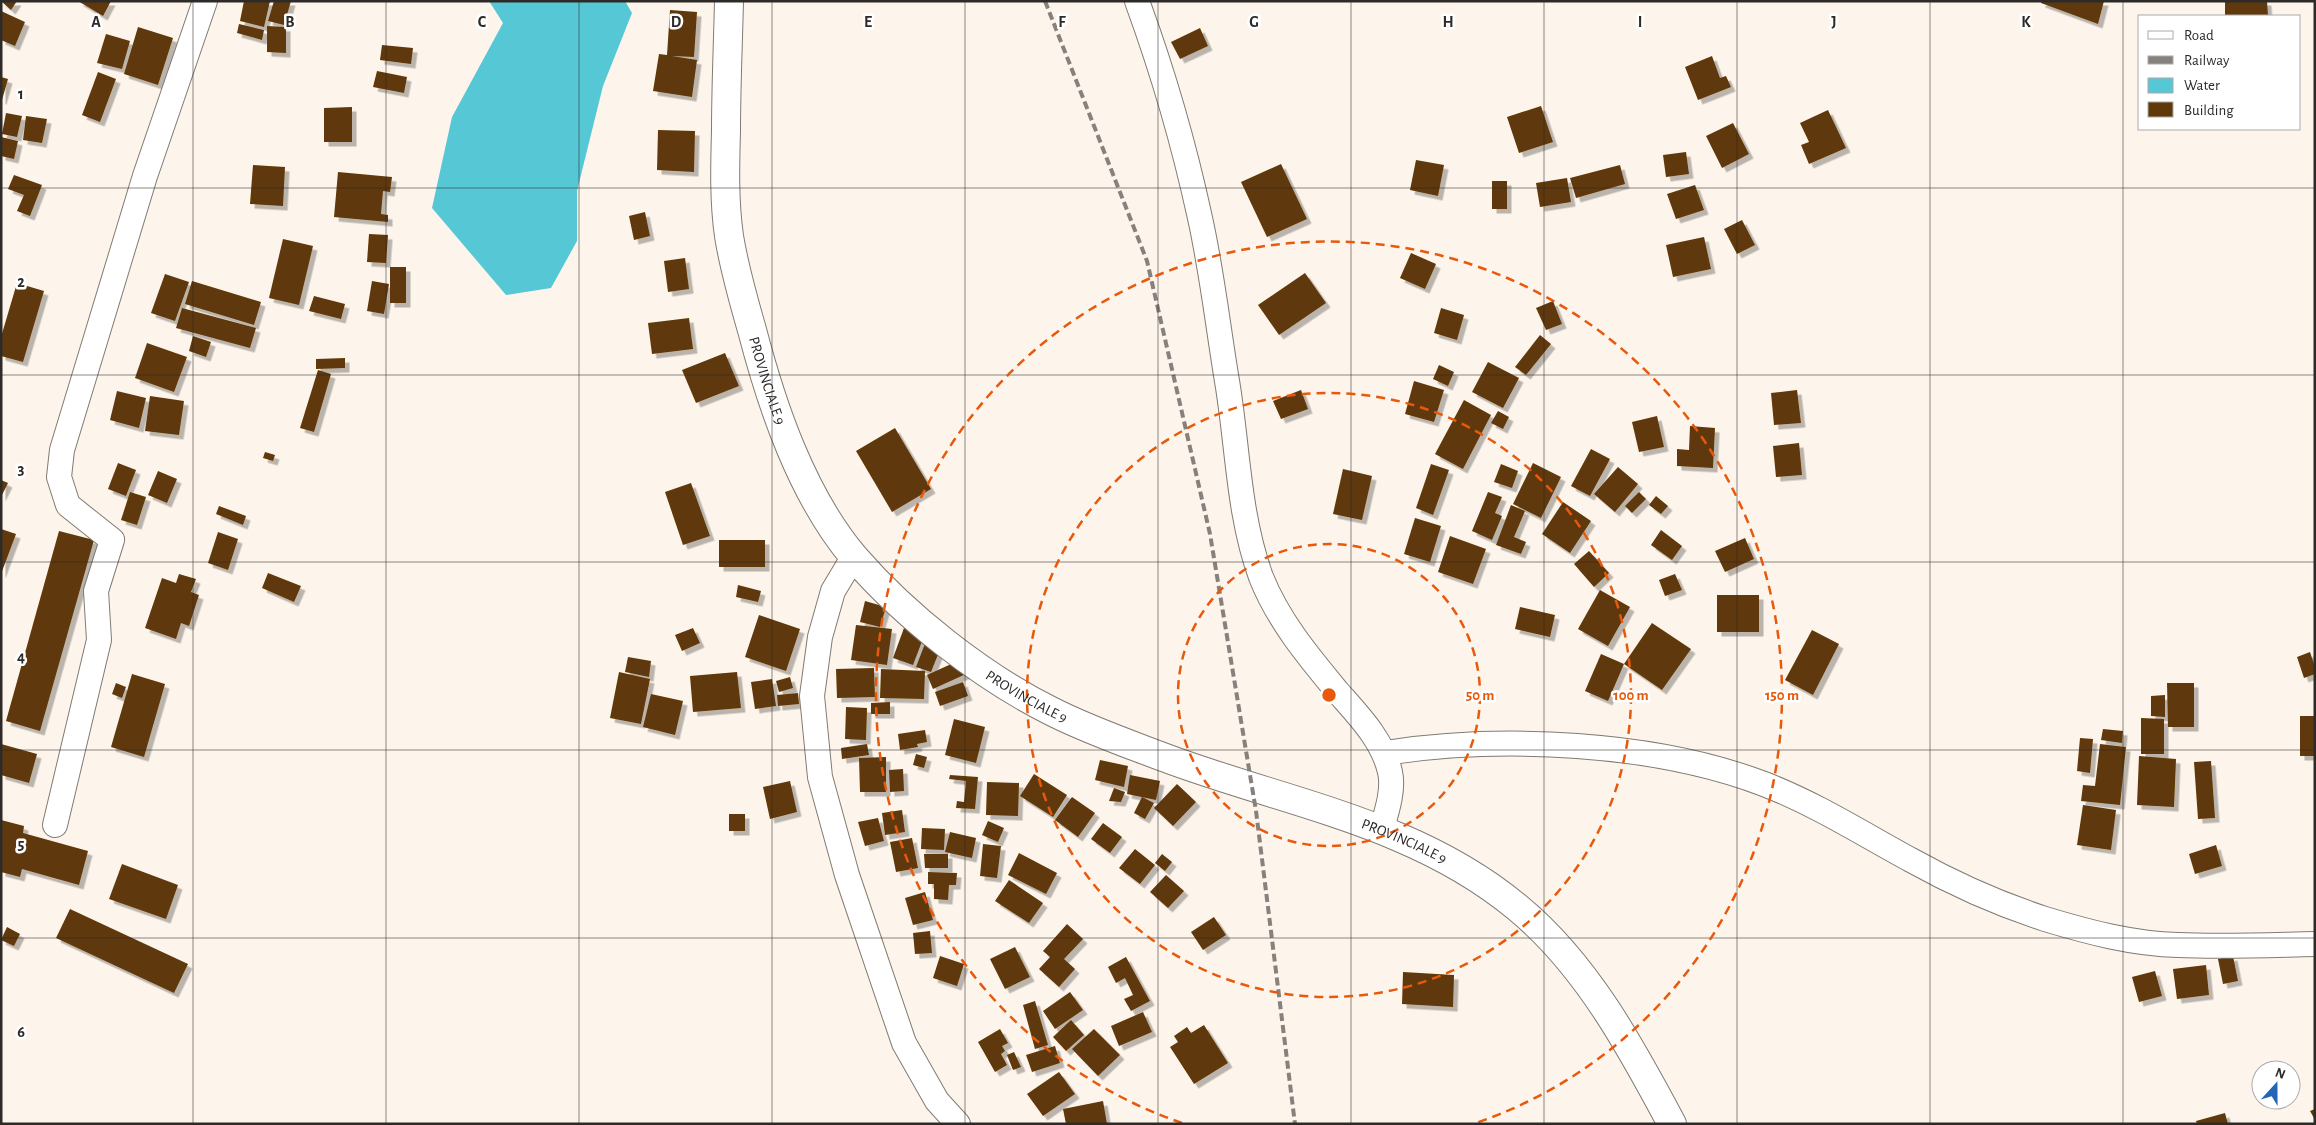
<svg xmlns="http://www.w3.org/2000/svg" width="2316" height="1125" font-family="'Alegreya Sans',sans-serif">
<defs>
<filter id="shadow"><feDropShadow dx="4.5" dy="4.5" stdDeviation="0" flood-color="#0004"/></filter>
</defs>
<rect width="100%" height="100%" fill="#fdf5ec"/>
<!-- water -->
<path fill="#56c7d5" d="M489 1H625L632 13 603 86 577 191V241L551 288 506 295 432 208 452 117 503 23Z"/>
<!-- building -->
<g fill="#613807" filter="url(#shadow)">
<path d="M1 1H17L11 10Z"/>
<path d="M78 1H111L103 16Z"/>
<path d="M244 1H270L264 27 240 21Z"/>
<path d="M274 1H291L284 25 268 21Z"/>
<path d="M2041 1H2104L2098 24 2041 3Z"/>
<path d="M2225 1H2267L2268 16H2225Z"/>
<path d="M670 10 697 12 694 57 672 56 697 60 692 97 653 91 659 54 667 55Z"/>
<path d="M1 11 25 22 15 46 1 40Z"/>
<path d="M239 24 264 30 262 40 237 33Z"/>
<path d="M267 26 286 27V53L267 52Z"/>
<path d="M138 27 173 38 158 85 124 74Z"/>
<path d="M1200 28 1208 46 1180 59 1171 42Z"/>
<path d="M106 34 130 41 122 69 97 63Z"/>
<path d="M382 45 413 48 411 64 380 60Z"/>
<path d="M1712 56 1720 78 1726 76 1731 87 1698 100 1685 67Z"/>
<path d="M377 71 407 77 404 93 373 87Z"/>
<path d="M98 72 116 79 100 122 82 115Z"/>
<path d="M1 77 8 79 2 100H1Z"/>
<path d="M1541 106 1553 142 1519 153 1507 117Z"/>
<path d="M352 107V142H324V108Z"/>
<path d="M1828 110 1846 148 1809 164 1801 145 1809 142 1800 123Z"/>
<path d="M6 113 22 116 17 137 2 134Z"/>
<path d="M26 116 47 119 42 143 23 140Z"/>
<path d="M1733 123 1749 154 1722 168 1706 136Z"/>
<path d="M658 130 695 131 694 172 657 170Z"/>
<path d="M1 137 18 141 14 159 1 156Z"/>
<path d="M1686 152 1689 174 1666 177 1663 155Z"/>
<path d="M1416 160 1444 165 1438 196 1410 190Z"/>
<path d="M1281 164 1307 219 1267 237 1241 182Z"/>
<path d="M253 165 285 167 283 206 250 204Z"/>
<path d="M1620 165 1625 184 1576 198 1570 178Z"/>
<path d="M338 172 392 177 390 192 383 191 381 214 388 215V222L334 217Z"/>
<path d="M14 175 42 185 30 216 17 211 24 195 8 189Z"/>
<path d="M1567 178 1571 202 1540 207 1536 183Z"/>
<rect x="1492" y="181" width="15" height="28"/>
<path d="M1695 185 1704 210 1676 219 1667 194Z"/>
<path d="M645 212 650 236 634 240 629 216Z"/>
<path d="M1742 220 1755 245 1737 254 1724 229Z"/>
<path d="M369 234 388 235 386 263 367 262Z"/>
<path d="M1704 237 1711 269 1673 277 1666 245Z"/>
<path d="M283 239 313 246 299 305 269 298Z"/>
<path d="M1411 253 1436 264 1425 289 1400 278Z"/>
<path d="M685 258 689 289 668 292 664 261Z"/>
<rect x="390" y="267" width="16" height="36"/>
<path d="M1305 273 1326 303 1279 335 1258 305Z"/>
<path d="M165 274 189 282 175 321 151 313Z"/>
<path d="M192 281 261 302 254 325 185 304Z"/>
<path d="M372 281 389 284 384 314 367 311Z"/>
<path d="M17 283 44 291 23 362 1 356V337Z"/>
<path d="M314 296 345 304 341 319 309 311Z"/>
<path d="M1553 301 1562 324 1546 330 1536 308Z"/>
<path d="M182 308 256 328 250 348 176 328Z"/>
<path d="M1441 308 1464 315 1457 340 1434 333Z"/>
<path d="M689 318 693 349 652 354 648 323Z"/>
<path d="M1540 335 1551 344 1526 375 1515 367Z"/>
<path d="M193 336 211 342 206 357 189 351Z"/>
<path d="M147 343 187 357 174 392 135 378Z"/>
<path d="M725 353 739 386 696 403 682 370Z"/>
<path d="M345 358V368L316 369V359Z"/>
<path d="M1488 362 1519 378 1503 408 1472 392Z"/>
<path d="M1439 365 1454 372 1448 386 1433 379Z"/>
<path d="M318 370 331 374 314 432 300 428Z"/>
<path d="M1414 381 1444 390 1434 422 1405 414Z"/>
<path d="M1301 390 1308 409 1281 419 1273 401Z"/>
<path d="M1797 390 1801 423 1774 425 1771 393Z"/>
<path d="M117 391 146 398 139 428 110 420Z"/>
<path d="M150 396 184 401 179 435 145 431Z"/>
<path d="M1464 400 1491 415 1463 469 1435 454Z"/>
<path d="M1498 411 1509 417 1503 429 1491 423Z"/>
<path d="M1657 416 1664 447 1639 452 1632 422Z"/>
<path d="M1690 426 1715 428 1713 468 1677 466V449L1689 450Z"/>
<path d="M895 428 931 489 892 512 856 451Z"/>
<path d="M1799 443 1802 475 1776 477 1773 446Z"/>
<path d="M1591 449 1610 459 1590 496 1571 486Z"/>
<path d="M265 452 275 455 273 461 263 458Z"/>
<path d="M118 463 136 470 126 496 108 489Z"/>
<path d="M1533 463 1561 477 1541 518 1513 504Z"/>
<path d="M1431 464 1449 470 1433 515 1416 508Z"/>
<path d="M1501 464 1518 471 1512 488 1494 482Z"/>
<path d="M1618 467 1638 484 1615 512 1594 494Z"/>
<path d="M1343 469 1372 476 1362 520 1333 514Z"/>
<path d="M158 471 177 479 167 503 148 495Z"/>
<path d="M1 480 8 483 1 497Z"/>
<path d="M691 483 710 536 683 545 665 492Z"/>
<path d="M130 492 146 497 137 525 121 520Z"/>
<path d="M1488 492 1502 497 1495 513 1502 516 1492 540 1472 531Z"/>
<path d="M1639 492 1646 499 1632 513 1625 506Z"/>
<path d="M1656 496 1668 506 1661 514 1649 505Z"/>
<path d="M1563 502 1591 521 1570 553 1542 534Z"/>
<path d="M1511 505 1525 511 1514 537 1526 542 1521 554 1496 545Z"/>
<path d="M219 506 246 516 243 525 216 514Z"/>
<path d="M1415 518 1441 526 1430 562 1404 554Z"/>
<path d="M1 529 16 534 1 574Z"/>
<path d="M1661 530 1682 546 1672 560 1651 545Z"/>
<path d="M59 531 94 540 40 731 6 721Z"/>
<path d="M218 532 238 539 228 570 208 563Z"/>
<path d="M1450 536 1486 549 1473 584 1438 572Z"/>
<path d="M1745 538 1754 559 1725 572 1715 551Z"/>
<rect x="719" y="540" width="46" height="27"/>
<path d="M1589 551 1609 573 1594 587 1574 564Z"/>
<path d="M268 573 301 586 294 602 262 588Z"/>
<path d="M179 574 196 579 191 592 199 595 189 626 181 623 176 639 145 628 162 578 176 583Z"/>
<path d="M1675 574 1682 590 1665 596 1659 580Z"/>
<path d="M738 585 761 591 758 602 736 597Z"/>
<path d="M1600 590 1630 607 1608 646 1578 629Z"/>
<rect x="1717" y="595" width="42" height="37"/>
<path d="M865 601 886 607 880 627 860 622Z"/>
<path d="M1520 607 1555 615 1550 637 1515 629Z"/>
<path d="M759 615 800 629 786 671 745 657Z"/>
<path d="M1652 623 1691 649 1662 690 1624 664Z"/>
<path d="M856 625 892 629 887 665 851 660Z"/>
<path d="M693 628 700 643 682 651 675 635Z"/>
<path d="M904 628 924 636 913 665 893 658Z"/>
<path d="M1812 630 1839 644 1813 695 1785 680Z"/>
<path d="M926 641 941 647 931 672 916 667Z"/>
<path d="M2310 652 2315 667V674L2304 678 2297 657Z"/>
<path d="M1601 654 1624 664 1608 701 1585 691Z"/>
<path d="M628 657 651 661 649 677 625 672Z"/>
<path d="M960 660 966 674 933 689 927 675Z"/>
<path d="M874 668 875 697 837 698 836 669Z"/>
<path d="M881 669 925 671 924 699 880 698Z"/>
<path d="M619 672 650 679 641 724 610 718Z"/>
<path d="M737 672 741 708 693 712 690 676Z"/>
<path d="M132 674 165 684 144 757 111 747Z"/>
<path d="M790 677 793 688 779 692 776 681Z"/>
<path d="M772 679 776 706 755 709 751 682Z"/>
<path d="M963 682 968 696 940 706 935 692Z"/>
<path d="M116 683 126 687 122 698 112 694Z"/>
<path d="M2167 683H2194V727H2168Z"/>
<path d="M798 693 799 704 778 706 777 695Z"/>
<path d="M651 694 683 701 675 735 643 727Z"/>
<path d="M2165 695V717L2151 716V696Z"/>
<path d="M890 702V714H871V703Z"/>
<path d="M846 707 867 708 866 740 845 739Z"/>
<rect x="2300" y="716" width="15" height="40"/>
<path d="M2141 718 2164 719V754H2141Z"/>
<path d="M954 719 985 727 976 763 945 755Z"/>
<path d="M2103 729 2123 731 2122 743 2101 740Z"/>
<path d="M925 730 927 742 917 744 918 747 900 750 898 734Z"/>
<path d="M2080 738 2093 739 2090 773 2077 771Z"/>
<path d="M1 744 37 754 29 783 1 775Z"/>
<path d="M867 744 869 755 842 759 841 748Z"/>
<path d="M2100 744 2126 747 2120 805 2081 801 2083 785 2095 786Z"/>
<path d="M916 754 927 757 924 768 913 765Z"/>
<path d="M2139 756 2176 759 2174 807 2137 805Z"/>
<path d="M886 757V792H860L859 758Z"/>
<path d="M1100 760 1128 766 1124 787 1095 780Z"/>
<path d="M2211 761 2215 818 2198 819 2194 762Z"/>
<path d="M903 769 904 791 890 792 889 770Z"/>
<path d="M1034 774 1067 795 1053 817 1020 796Z"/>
<path d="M950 775 978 777 975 809 956 808 957 801 964 802 966 781 949 779Z"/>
<path d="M1130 775 1160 781 1156 800 1127 794Z"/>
<path d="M790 781 797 812 770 819 763 787Z"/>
<path d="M987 782 1019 783 1018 816 986 815Z"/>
<path d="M1177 784 1196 802 1173 826 1154 808Z"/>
<path d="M1114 788 1125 792 1121 802 1109 801Z"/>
<path d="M1072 797 1095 813 1078 837 1055 820Z"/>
<path d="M1142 797 1154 803 1145 819 1134 813Z"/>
<path d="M2083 805 2116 810 2111 850 2077 845Z"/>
<path d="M902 810 905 832 885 835 882 813Z"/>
<rect x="729" y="814" width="16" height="17"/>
<path d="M878 818 884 841 865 846 858 822Z"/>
<path d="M1 820 24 826 23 833 88 851 79 885 22 869 20 877 1 872Z"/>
<path d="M988 821 1004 828 998 842 982 835Z"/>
<path d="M1103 823 1122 837 1110 853 1091 839Z"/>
<path d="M922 828 945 829 944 850 921 849Z"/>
<path d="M950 832 976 838 972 858 945 852Z"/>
<path d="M912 838 918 868 896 872 890 842Z"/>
<path d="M983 844 1001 846 997 878 980 876Z"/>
<path d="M2216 845 2222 866 2195 874 2189 854Z"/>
<path d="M1135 849 1155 865 1140 884 1119 868Z"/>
<path d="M1019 853 1057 873 1046 894 1008 875Z"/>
<path d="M924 854H948V868H925Z"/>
<path d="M1162 854 1172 862 1165 871 1155 863Z"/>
<path d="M122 864 178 885 166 919 109 899Z"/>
<path d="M928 872 957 873 956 885H949L948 900 934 899V884H928Z"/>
<path d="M1166 875 1184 891 1168 908 1150 892Z"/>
<path d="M1009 880 1043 903 1029 923 995 901Z"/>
<path d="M925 892 933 920 913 925 905 898Z"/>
<path d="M70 909 188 964 174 993 56 938Z"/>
<path d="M1214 917 1226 935 1203 950 1191 932Z"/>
<path d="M1067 924 1083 939 1064 959 1075 969 1059 987 1039 969 1050 957 1043 951Z"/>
<path d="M7 927 20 934 14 946 1 940Z"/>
<path d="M930 931 932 953 915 954 913 933Z"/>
<path d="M1015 947 1030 977 1005 989 990 959Z"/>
<path d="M940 956 964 964 957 986 933 978Z"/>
<path d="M2233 956 2238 981 2223 984 2218 959Z"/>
<path d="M1126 957 1150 1001 1131 1011 1124 999 1133 995 1125 978 1116 983 1108 967Z"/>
<path d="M2206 965 2209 995 2177 999 2173 969Z"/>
<path d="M2155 971 2162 996 2139 1002 2132 977Z"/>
<path d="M1403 972 1454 975 1453 1007 1402 1004Z"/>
<path d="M1070 992 1083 1010 1055 1029 1043 1011Z"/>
<path d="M1035 1001 1048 1045 1035 1049 1023 1005Z"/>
<path d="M1143 1012 1152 1032 1119 1046 1111 1026Z"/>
<path d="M1071 1020 1084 1035 1066 1051 1053 1037Z"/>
<path d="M1204 1025 1228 1063 1194 1084 1170 1047 1178 1042 1174 1036 1187 1027 1191 1033Z"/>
<path d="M1000 1029 1008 1043 1002 1046 1005 1051 1001 1054 1007 1065 995 1072 978 1042Z"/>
<path d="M1094 1029 1120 1055 1098 1076 1072 1049Z"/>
<path d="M1055 1046 1060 1063 1032 1072 1026 1055Z"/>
<path d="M1014 1052 1021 1067 1013 1070 1007 1055Z"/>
<path d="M1059 1072 1075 1094 1043 1116 1027 1094Z"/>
<path d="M1103 1101 1107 1124H1066L1063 1109Z"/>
<path d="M2315 1109V1120L2310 1111Z"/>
<path d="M2225 1113 2228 1124H2197L2196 1121Z"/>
</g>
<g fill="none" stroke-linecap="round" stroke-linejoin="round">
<defs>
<g id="street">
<path d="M1137 1C1163 72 1184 144 1200 218 1212 272 1218 327 1227 381 1238 446 1238 514 1261 577 1278 620 1308 656 1337 691 1358 715 1383 740 1390 772 1394 789 1387 811 1382 828"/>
<path d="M854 556 833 591 820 637 812 696 820 777 847 875 904 1043 937 1101 958 1124"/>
<path d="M1385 753C1502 735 1654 742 1764 784 1816 804 1863 834 1911 860 1954 884 1999 904 2045 919 2088 932 2133 944 2178 945 2224 947 2269 945 2315 944"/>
<path d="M55 825 99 640 96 591 112 540 68 505 59 477 62 450 145 176 205 1"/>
</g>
<g id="primary">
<path id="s1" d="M729 1C728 44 726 88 726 131 725 166 724 201 729 236 734 267 743 299 752 330 772 407 802 495 854 557 905 616 981 676 1051 711 1086 729 1126 743 1163 757 1285 803 1415 822 1518 908 1586 964 1631 1047 1672 1124"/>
</g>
</defs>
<!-- street casing -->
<use href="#street" stroke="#817b72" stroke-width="26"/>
<!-- primary casing -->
<use href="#primary" stroke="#817b72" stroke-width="30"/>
<!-- street -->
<use href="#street" stroke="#fff" stroke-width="24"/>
<!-- primary -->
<use href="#primary" stroke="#fff" stroke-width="28"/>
<!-- rail -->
<path stroke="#86817c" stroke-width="4" stroke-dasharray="8 4" stroke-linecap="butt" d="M1045 1 1147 261 1210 534 1256 811 1295 1124"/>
</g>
<!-- grid -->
<path fill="none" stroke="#2d2a27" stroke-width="1" stroke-opacity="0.55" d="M193 1V1124M386 1V1124M579 1V1124M772 1V1124M965 1V1124M1158 1V1124M1351 1V1124M1544 1V1124M1737 1V1124M1930 1V1124M2123 1V1124M1 188H2315M1 375H2315M1 562H2315M1 750H2315M1 938H2315"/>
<!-- distance rings -->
<g fill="none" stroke="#e8590c" stroke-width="2.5" stroke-dasharray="9 6">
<circle cx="1329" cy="695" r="151"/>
<circle cx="1329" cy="695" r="302"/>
<path d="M1182 1123A453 453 0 1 1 1476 1123"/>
</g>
<g text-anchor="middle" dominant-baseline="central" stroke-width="5" stroke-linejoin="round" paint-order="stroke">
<!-- street labels -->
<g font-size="15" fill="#2d2a27" stroke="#fff">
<text stroke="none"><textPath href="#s1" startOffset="385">PROVINCIALE 9</textPath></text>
<text stroke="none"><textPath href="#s1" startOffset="806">PROVINCIALE 9</textPath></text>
<text stroke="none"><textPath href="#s1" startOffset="1211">PROVINCIALE 9</textPath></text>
</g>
</g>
<g font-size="16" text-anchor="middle" font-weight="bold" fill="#2d2a27" stroke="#fff" stroke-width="5" stroke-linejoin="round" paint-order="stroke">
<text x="96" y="27">A</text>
<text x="290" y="27">B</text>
<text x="482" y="27">C</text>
<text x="676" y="27">D</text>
<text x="868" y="27">E</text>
<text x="1062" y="27">F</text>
<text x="1254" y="27">G</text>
<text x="1448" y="27">H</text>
<text x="1640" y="27">I</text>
<text x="1834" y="27">J</text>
<text x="2026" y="27">K</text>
<text x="21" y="99">1</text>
<text x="21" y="287">2</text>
<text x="21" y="474">3</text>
<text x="21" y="662">4</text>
<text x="21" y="849">5</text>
<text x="21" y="1037">6</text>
</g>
<circle cx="1329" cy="695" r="8" fill="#e8590c" stroke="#fff" stroke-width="2.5"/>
<g font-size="15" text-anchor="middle" font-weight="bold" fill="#e8590c" stroke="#fff" stroke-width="5" stroke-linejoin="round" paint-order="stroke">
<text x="1480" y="700">50 m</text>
<text x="1631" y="700">100 m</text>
<text x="1782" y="700">150 m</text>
</g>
<!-- border -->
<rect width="2316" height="1125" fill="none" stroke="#2d2a27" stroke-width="5"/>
<!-- legend -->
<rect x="2138" y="15" width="162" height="115" fill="#ffffff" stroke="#abaaa9"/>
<rect x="2148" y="31" width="25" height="8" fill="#ffffff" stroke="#abaaa9"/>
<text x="2184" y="40" font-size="15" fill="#2d2a27">Road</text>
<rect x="2148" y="56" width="25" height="8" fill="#86817c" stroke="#abaaa9"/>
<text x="2184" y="65" font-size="15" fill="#2d2a27">Railway</text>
<rect x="2148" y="78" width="25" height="15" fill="#56c7d5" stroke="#abaaa9"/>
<text x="2184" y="90" font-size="15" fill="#2d2a27">Water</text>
<rect x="2148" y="102" width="25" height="15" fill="#613807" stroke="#abaaa9"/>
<text x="2184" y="115" font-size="15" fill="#2d2a27">Building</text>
<!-- north arrow -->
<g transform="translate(2276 1085) rotate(21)"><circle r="24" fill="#ffffff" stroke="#abaaa9"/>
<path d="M0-4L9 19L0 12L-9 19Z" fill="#2366b7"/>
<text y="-8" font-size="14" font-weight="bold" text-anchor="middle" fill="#2d2a27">N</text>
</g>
</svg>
